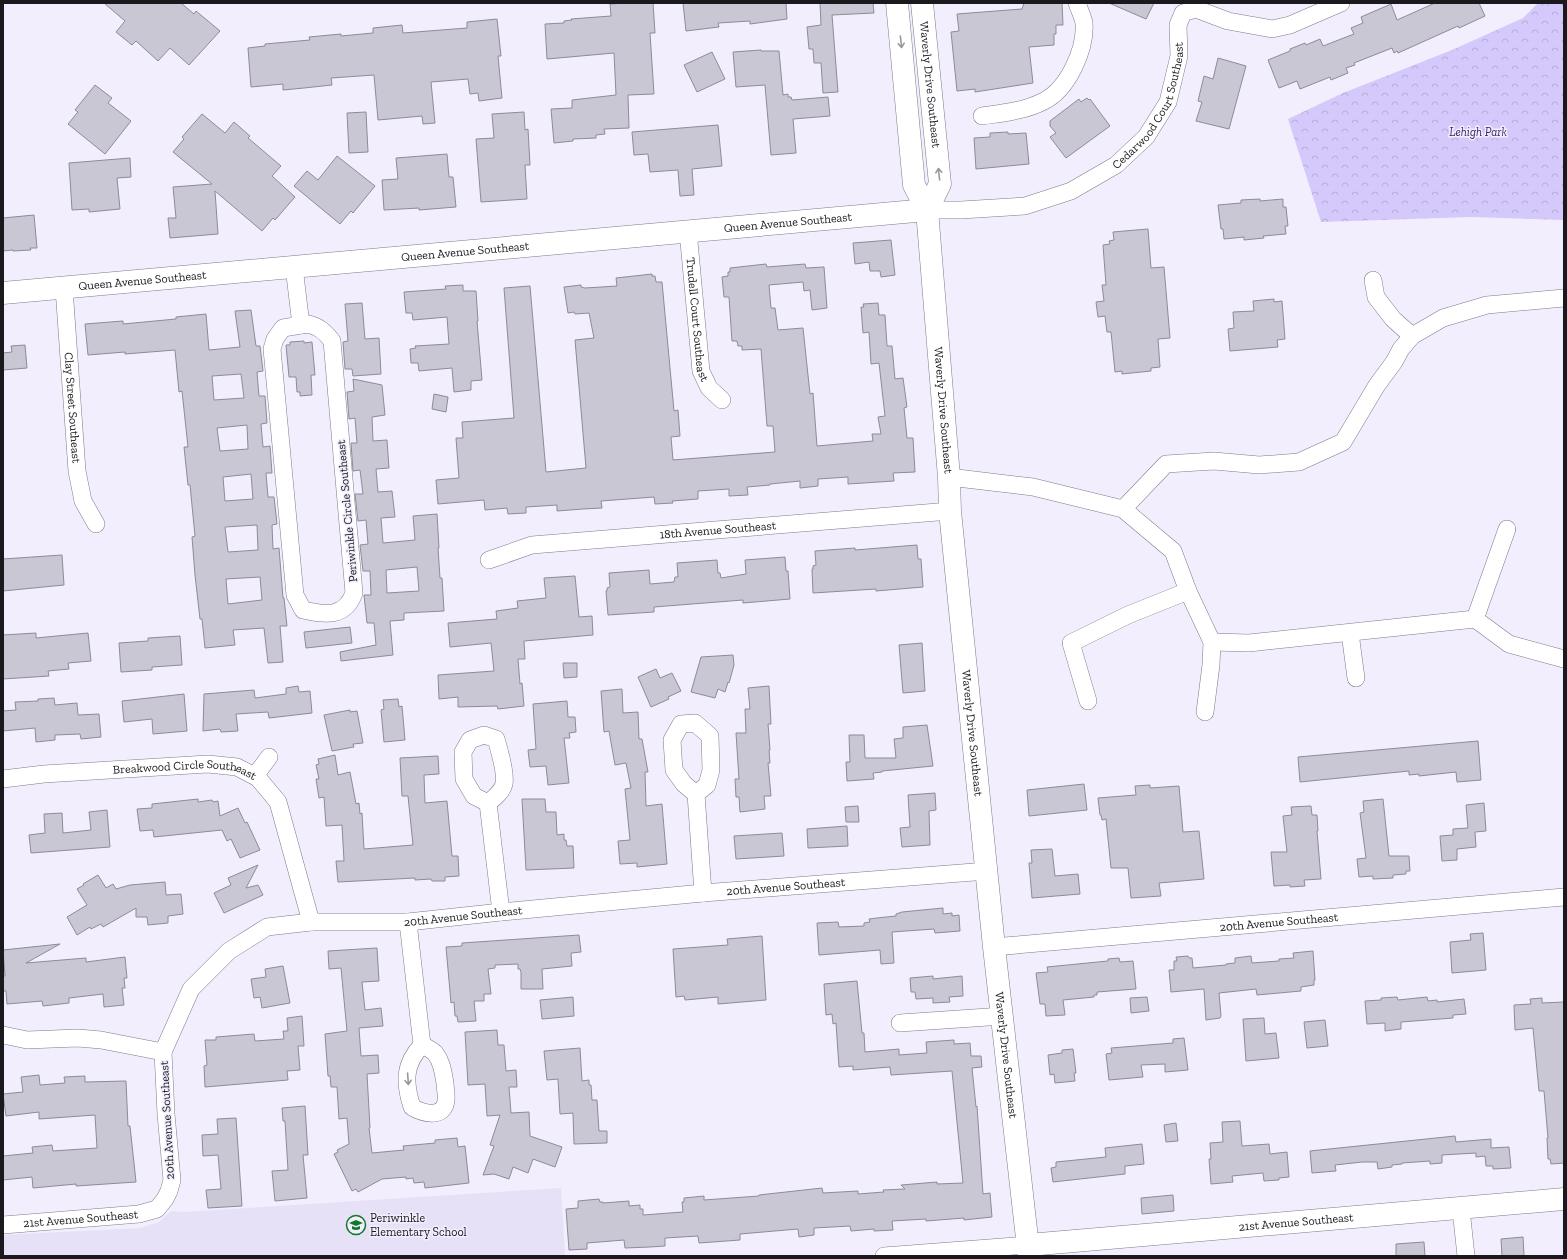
<svg xmlns="http://www.w3.org/2000/svg" width="1567" height="1259" font-family="'Zilla Slab',serif">
<defs>
<pattern id="park-crowns" width="20" height="18" patternUnits="userSpaceOnUse"><rect width="20" height="18" fill="#d5c9fb"/><path d="M2 6a3 3 0 1 1 6 0M12 15a3 3 0 1 1 6 0" fill="none" stroke="#b6acd7"/></pattern>
</defs>
<rect width="100%" height="100%" fill="#f2eefd"/>
<!-- built -->
<path fill="#e6e1f7" d="M561 1188 565 1256H3V1235L140 1228 159 1222 171 1211 184 1212Z"/>
<!-- park -->
<path fill="url(#park-crowns)" d="M1538 3H1564V220L1471 217 1321 222 1288 119 1343 93 1452 50 1523 18Z"/>
<!-- building -->
<g fill="#cac7d5" stroke="#8e8b98" fill-rule="evenodd">
<path d="M104 3H181L194 14 196 11 220 31 189 65 170 48 158 61 136 41 132 45 116 32 125 21Z"/>
<path d="M628 3H653L655 33H650L654 94 628 95 629 128 604 129 605 134 596 135V138L573 139V141L554 143 551 109 572 108V100L616 95 614 53 547 59 545 24 564 23V21L572 20 571 19 611 16 610 4Z"/>
<path d="M683 3H786L787 19 750 24V21L718 23 719 27 686 31Z"/>
<path d="M820 3H873L874 13 832 15 838 92 823 93 821 63H814L813 49H809L807 27 821 25Z"/>
<path d="M1024 3H1062L1063 25H1056V34H1054V45L1029 47 1033 83 975 92V89L957 91 951 32 959 31 957 14 1022 9Z"/>
<path d="M1109 3H1154L1146 19Z"/>
<path d="M1435 3H1479L1485 16 1459 28 1458 26 1398 53 1397 51 1394 53 1392 48 1354 63 1355 65 1346 68 1348 73 1331 80 1330 77 1300 89 1297 81 1279 88 1268 60 1290 51V49L1305 43 1306 45 1320 39 1323 46 1354 34 1351 28 1363 23 1361 17 1391 4 1397 20Z"/>
<path d="M497 19 501 56H498L502 98 479 101 478 93 470 94 468 79 431 82 435 123 423 124 422 116 378 120 374 75 331 78 332 85 304 88 283 90V84L251 87 248 48 265 46V44L310 40 309 37 341 34V36L373 33V28L402 25 403 33 467 28V22Z"/>
<path d="M761 50V51H779L783 95 788 94V97H791L792 100 828 97 830 116 793 119 796 153 771 155 765 85 736 87 733 52Z"/>
<path d="M712 52 725 79 697 92 684 65Z"/>
<path d="M1218 58 1246 66 1229 129 1196 121 1202 102 1198 101 1204 76 1213 79Z"/>
<path d="M95 85 112 98 108 103 131 121 105 154 68 124 78 112 75 110Z"/>
<path d="M1087 98 1089 100 1090 99 1110 126 1066 158 1050 137 1056 133 1050 126V121L1079 99 1081 102Z"/>
<path d="M366 112 368 152 349 153 347 113Z"/>
<path d="M524 112 525 130 528 129 530 165H525L527 199 481 202 476 139 494 138 492 114Z"/>
<path d="M202 114 225 133 234 122 250 136 248 138 281 166 272 176 295 197 275 220 273 218 262 231 215 191 218 234 170 238 168 218H176L173 187 212 184 173 152 184 139 182 137Z"/>
<path d="M718 125 722 166 692 169 694 195 680 196 678 170 650 172 648 154 634 155 632 132Z"/>
<path d="M1008 132V134L1026 133 1029 164 976 169 974 138 990 137V133Z"/>
<path d="M447 154 449 177H453L456 207 419 210V208L384 210 382 180 398 179 396 158Z"/>
<path d="M337 156 375 186 353 213 351 211 340 224 294 186 307 171 318 180Z"/>
<path d="M130 158 131 177 117 178 120 209 89 212V209L72 210 69 163Z"/>
<path d="M1260 199V201L1283 199V207H1286L1288 226H1285L1286 234 1263 236 1264 238 1244 240V237L1224 239 1223 229H1221L1218 205 1241 203V200Z"/>
<path d="M34 215 37 248H30L31 250 13 251V250L3 251V218Z"/>
<path d="M1148 229 1151 268 1164 267 1170 338 1158 339 1160 367 1151 368V371L1122 374V371L1115 372 1111 332H1107L1105 316 1098 317 1096 302 1104 301 1102 285H1106L1103 245 1110 244 1109 241 1114 240 1113 232Z"/>
<path d="M891 240 895 275 881 277 880 271H870L869 262 855 264 853 243Z"/>
<path d="M766 264 767 267 805 264 806 268 824 267 827 308 812 310 810 290 804 291 803 282 769 285 771 308H775L778 330 803 328 810 394 813 393 817 446 873 441 872 434H881L878 417 885 416 879 363 871 364 869 332 863 333 861 307H864L863 304 878 303 879 315H885L887 346H892L895 379 903 378 907 407 904 408 907 438H913L915 472 893 473 894 481 848 484V477L818 479V486L800 488V481L770 484V485L747 487 748 495 729 496V489L698 491V499L672 501 673 503 655 504 654 497 601 501 602 508 583 509 557 511V505L526 507V513L508 514 507 508 485 510 484 500 438 504 436 480 459 478 456 438H463L462 422 514 418 504 288 530 286 546 472 586 468 575 340 594 338 589 313 575 314 574 312 568 313 564 287 581 285V287L585 288 617 286 616 278 652 274V276H655L656 282H662L674 411 678 410 680 436 671 437 673 460 775 452 773 426H767L761 349 742 350V346H738L737 341H732L729 297H724L722 277 728 276V272H730V268Z"/>
<path d="M463 285V291H476L478 321H477L482 380 471 381V390L454 392 452 368 419 371 418 363H411L410 349 416 348 415 346 449 344 447 317 413 320 412 313H406L404 292 446 289 445 286Z"/>
<path d="M1274 299V302L1282 301 1285 339 1277 340 1278 347 1230 351 1228 329 1234 328 1233 312 1254 311 1253 301Z"/>
<path d="M362 303 365 339 379 338 381 374 353 376 352 369H345L343 342 348 341 345 304Z"/>
<path d="M251 310 256 346H260L263 371 257 372 259 396H265L267 423 261 424 263 447 270 446 272 473H266L268 497H274L277 524 272 525 273 549 279 548 283 598H284L287 626H280L283 662 268 663 264 628 233 630 235 645 205 648 202 619H200L195 575 192 537 195 536 190 485H188L184 447H188L182 391 179 392 175 350 125 354V352L88 355 85 324 123 321V324L176 319V317L206 314 209 350 240 347 235 311ZM241 374 244 398 214 400 212 376ZM247 425 248 449 220 451 217 428ZM251 474 253 499 225 501 223 477ZM257 525 258 550 228 552 225 527ZM260 577 262 600 228 604 226 579Z"/>
<path d="M304 341V343L312 342 315 375H311L312 395 300 396V392H297L296 377H289L286 345H290V342Z"/>
<path d="M25 345 27 368 3 370V353L12 352 11 346Z"/>
<path d="M353 379 382 385 385 415 372 417 373 441 387 440 389 468 376 469 378 492 392 491 395 517 381 518 383 543 415 540 413 516 437 514 439 548H438L440 578H442L444 611 404 613V620L390 621 393 655 341 661 340 652 376 645 374 623H367L364 595H371L370 571H363L360 545 368 544 366 520 358 521 355 494H363L360 470 353 471 351 443H357L355 418 349 419 347 392 354 391ZM417 567 419 591 387 593 386 570Z"/>
<path d="M434 394 448 397 446 412 432 409Z"/>
<path d="M917 545 918 559H921L923 587 876 591V589L813 593 812 569H813V566L816 565 815 551 855 548V550Z"/>
<path d="M62 555 64 585 3 591V559Z"/>
<path d="M785 557 786 571H788L790 599 743 603V600L654 607V612L608 615 606 591H607V588L610 587 609 573 649 570 650 584 674 582 675 577H678L677 563 717 560 718 573H720L721 578 746 574 745 560Z"/>
<path d="M575 576 579 617 592 616 593 635 524 641 525 659H518L520 684 522 683 524 706 498 709 497 706 458 707V697L439 699 438 675 494 671 491 643 450 647 448 623 497 619 496 611 518 608 517 601 546 598 544 578Z"/>
<path d="M350 627 352 643 306 648 304 632Z"/>
<path d="M36 633V638L88 633 91 661 68 663 69 669 48 671 49 676 3 679V635Z"/>
<path d="M180 636 182 665 152 667V670L121 672 119 643 148 641V638Z"/>
<path d="M922 643 925 691 903 693 899 645Z"/>
<path d="M733 655 734 665 729 683 728 682 725 692 718 689 715 698 691 692 701 657Z"/>
<path d="M563 663H577V677L564 678Z"/>
<path d="M656 669 660 678 672 673 681 691 668 697 669 699 651 707 638 677Z"/>
<path d="M298 686 299 692 310 691 312 713 269 718 268 712 236 714 238 731 221 732 220 729 203 731 204 694 254 690 255 698 286 694V688Z"/>
<path d="M769 686 771 724H768L770 750H769L770 763H768L771 796H764L765 809 740 812 739 797H736L735 779H739L736 733H746L745 709H750L748 688Z"/>
<path d="M622 689 623 713 638 712 639 739H642L648 772H645L646 806 662 804 667 864 637 867V863L620 864 618 841 630 840 625 789 631 788 626 763 615 765 609 731 604 732 601 691Z"/>
<path d="M184 694 187 731 153 734 152 719 124 722 122 701Z"/>
<path d="M54 698 55 705 77 703 78 715 99 714 101 737 81 739 80 734 55 735V740L36 742 35 728 3 731V711L16 710 15 702 38 701V699Z"/>
<path d="M398 699 399 707 402 706 405 740 384 742 381 710 384 709 383 700Z"/>
<path d="M567 701 568 717H575L576 732 569 733 570 738H564L569 783 548 785 546 766 530 767 528 750 536 749 533 704Z"/>
<path d="M350 710V712L357 711 363 743 353 744 354 747 332 751 324 715Z"/>
<path d="M927 725 933 766 882 771V772L873 773 874 779 847 781 846 762H850L849 735H864L865 758H896L894 739 903 738V727Z"/>
<path d="M1478 741 1481 780 1457 782 1456 772 1419 776V774L1409 775V771L1300 782 1298 757Z"/>
<path d="M335 755 338 775 350 772 356 804 359 803 360 814 362 813 364 849 413 845 408 796H402L400 758 438 756 439 774 424 775 425 803 447 801 452 856H458L459 876 445 877V881H432L431 879 415 880V878L338 882 336 861H344L342 825 326 826 324 797 319 798 316 779H319L316 765 319 764 318 759Z"/>
<path d="M1084 784 1087 810 1029 816 1027 790Z"/>
<path d="M1150 785V788L1179 786 1183 832 1199 831 1204 879 1159 883 1161 896 1131 898 1128 868H1111L1106 819 1102 820 1101 815H1100L1098 798 1136 795 1135 786Z"/>
<path d="M935 793 936 810 929 811 930 845 902 847 900 828 910 827 908 795Z"/>
<path d="M198 799V802L212 800 213 802 218 801 220 816 238 808 245 823 247 822 260 850 240 858 231 839 227 841 222 830 154 837 153 830 140 831 137 809 152 808V804Z"/>
<path d="M522 799H545L546 812H556L557 835 564 834V840H566L567 846H573L574 868 526 870Z"/>
<path d="M1383 799 1389 856H1409L1410 871H1406V874L1393 875V878L1373 879V876L1359 877 1357 859 1366 858 1360 813 1364 812 1363 801Z"/>
<path d="M1484 803 1486 831 1475 832 1476 847 1457 849V860L1442 861 1440 836 1453 835V829L1468 828 1466 805Z"/>
<path d="M858 806 859 822H846L845 807Z"/>
<path d="M1311 806 1312 815H1317L1318 831H1317L1321 879 1304 880 1305 886 1290 887V885L1274 886 1271 852H1287L1283 816 1292 815 1291 807Z"/>
<path d="M107 810 110 847 31 853 29 835 45 833 44 814 62 813 63 833 91 830 89 812Z"/>
<path d="M847 826 848 846 808 848 807 829Z"/>
<path d="M782 833 784 856 736 859 734 836Z"/>
<path d="M1052 849 1055 876 1078 874 1080 894 1032 898 1029 863H1032L1031 850Z"/>
<path d="M258 865 246 888 258 885 263 895 224 913 214 893 231 885 228 878Z"/>
<path d="M98 875 106 888 113 884 116 889 130 885 165 882 166 895 181 894 183 914 168 916V923L148 925 147 917H136V908L103 927 101 924 91 929 90 927 77 935 67 917 87 905 77 889 84 885 83 884Z"/>
<path d="M943 908V914L952 913V916L959 915 960 931 935 933 934 929 892 932 894 963 881 964 880 950 819 955 817 923 838 922 839 927 864 926V923L870 922 869 919 877 918 896 916V914L902 912Z"/>
<path d="M1483 933 1486 970 1452 973 1450 942 1471 940 1470 934Z"/>
<path d="M579 935 581 952 571 953 572 966 542 969 543 989H521V972L520 969H518V964L495 965V968L488 969 491 994H484V1001H474L476 1021 458 1022 457 1016H455L454 1002 451 1003 446 947 462 946V943Z"/>
<path d="M762 936 766 1000 718 1004V997L685 1000 684 996 676 997 673 949 728 945 727 939Z"/>
<path d="M60 944 26 963 86 958V962L125 957 127 978H124L125 988H122L124 1005 104 1007 103 994 69 998V1003L43 1006 42 1001 7 1004 6 991H3V976H5L3 950Z"/>
<path d="M377 948 379 981 362 982 365 1010 381 1008 383 1026 359 1028 361 1056 378 1055 379 1073 367 1074 370 1128H369L372 1153 404 1150 403 1146 435 1143V1140L457 1138 458 1147 465 1146 469 1183 425 1188 424 1182 414 1183 413 1178 406 1179V1177L382 1179 358 1192 356 1189 352 1191 334 1154 338 1152 337 1150 349 1144 347 1118 339 1119 337 1087H331L330 1076H328L325 1034 347 1031 341 968 329 969 328 951Z"/>
<path d="M1313 951 1315 980H1314V985L1301 987V991L1257 995 1256 989 1219 993 1221 1016 1220 1018 1206 1020 1204 989 1171 992 1169 970H1174V961H1177L1176 957 1188 956 1189 958H1192L1193 968 1226 965V964L1235 963V958L1251 956 1252 963 1279 961V959L1294 958 1293 953Z"/>
<path d="M1119 958 1120 962 1133 961 1136 989 1097 992V995H1094V997L1063 1000 1065 1015 1046 1016 1045 1004H1040L1036 973 1048 972 1047 967 1108 961V959Z"/>
<path d="M283 966 290 1003 262 1008 260 997 254 998 251 979 266 977 265 969Z"/>
<path d="M933 976V979L962 976 963 996 949 997 950 1002 933 1003V998L916 999 915 992H911L910 978Z"/>
<path d="M857 981 862 1033H864L865 1052 899 1049V1055L927 1053 926 1042 954 1040V1044L970 1043 971 1056H981L982 1067 972 1068 976 1107 977 1106 983 1194 990 1193 992 1217 964 1220V1218L926 1221V1219L892 1221 893 1230 874 1231V1229L851 1231 850 1226 814 1228V1235L799 1237 798 1229 740 1234V1240L699 1243 698 1236 665 1238V1246L650 1247 625 1248 624 1240 587 1243V1249L569 1250 566 1209 578 1208V1201L599 1199 600 1202H603V1203L629 1201V1206L640 1205V1209H643V1215L683 1212 682 1202H684V1198L704 1196V1200L759 1196V1195L822 1188 823 1193 858 1191V1194L884 1192 883 1190 905 1189 901 1185 937 1182V1184L963 1183 952 1071 891 1075 890 1067 853 1070V1066L839 1067 836 1023 833 1024 832 1014 826 1015 824 984Z"/>
<path d="M573 997 574 1016 542 1019 540 1000Z"/>
<path d="M1147 997 1149 1011 1131 1013 1130 998Z"/>
<path d="M1397 997 1398 1000 1427 997 1428 1001 1437 1000V1002L1464 999 1466 1014 1453 1015V1018L1401 1022V1029L1385 1031V1023L1367 1024 1365 1001 1381 1000V998Z"/>
<path d="M1542 998V1003L1564 1002V1163L1551 1164 1550 1159H1548L1547 1138H1548L1544 1091H1539L1533 1028 1515 1030 1514 1005 1531 1004 1530 999Z"/>
<path d="M302 1016 304 1046H298L300 1070 287 1071 288 1080 205 1087 204 1066 207 1065 205 1040H216V1037L254 1034 255 1041 284 1039 283 1031H288L287 1018Z"/>
<path d="M1264 1018 1265 1034 1276 1033 1279 1058 1246 1061 1243 1019Z"/>
<path d="M1325 1020 1328 1046 1307 1048 1304 1022Z"/>
<path d="M497 1030 498 1045H504L506 1071 516 1070 517 1087H509L511 1113 529 1112 530 1136 562 1147 555 1167 533 1159 528 1173 513 1167 509 1179 494 1174 483 1175 494 1146 490 1145 500 1115 487 1116 485 1084 468 1085 465 1032Z"/>
<path d="M1184 1038 1188 1070 1165 1072V1064L1141 1065 1143 1077 1109 1080 1106 1054 1112 1053 1111 1048 1173 1043V1039Z"/>
<path d="M580 1048 582 1081 589 1080V1085H591L592 1100H597L599 1131H607V1143L574 1144 573 1113 560 1114 558 1079 547 1080 544 1051Z"/>
<path d="M1073 1049 1076 1073H1074L1075 1081 1055 1083 1054 1074 1050 1075 1048 1055 1062 1053V1050Z"/>
<path d="M39 1075 40 1085 65 1083 64 1077 85 1076V1082L126 1081 128 1126H130L136 1182 76 1186V1184L33 1188 32 1177 3 1180V1156L33 1153 32 1147 52 1145 53 1151 97 1148 95 1115 39 1119V1112L6 1116 3 1094 23 1092 21 1077Z"/>
<path d="M305 1106 308 1155H303L307 1198 275 1201 272 1171 288 1170 285 1121H283L282 1108Z"/>
<path d="M236 1118 242 1206 208 1208 206 1190 221 1189 218 1155 203 1156 202 1135 218 1134 217 1119Z"/>
<path d="M1240 1121 1242 1146 1269 1144 1270 1154 1287 1152 1289 1177 1279 1178V1180L1264 1181 1263 1173 1232 1176 1233 1182 1211 1184 1209 1159H1211L1210 1143 1223 1142 1222 1122Z"/>
<path d="M1176 1123 1178 1141 1166 1142 1164 1125Z"/>
<path d="M1455 1136 1456 1142 1491 1139V1148L1509 1147 1511 1168 1493 1169V1166H1486L1485 1156 1476 1157V1153L1442 1155V1163L1430 1164V1161L1402 1163V1164L1392 1165V1167L1378 1169 1377 1162H1362L1335 1165 1336 1171 1312 1173 1310 1151Z"/>
<path d="M1142 1144 1144 1164 1125 1166V1174L1053 1182 1051 1168 1056 1167V1162L1106 1157 1105 1148Z"/>
<path d="M1173 1195 1174 1211 1142 1214 1141 1198Z"/>
<path d="M1523 1237 1524 1256H1502L1501 1239Z"/>
<path d="M1424 1242 1425 1256H1396V1244Z"/>
</g>
<g fill="none" stroke-linecap="round" stroke-linejoin="round">
<defs>
<g id="street">
<path d="M982 116C1003 113 1025 111 1044 101 1068 89 1086 49 1084 23 1083 17 1079 9 1077 3"/>
<path id="s1" d="M927 210H961L1025 206 1071 191 1116 165 1146 137 1168 102 1179 56 1178 25 1183 13 1196 9 1228 21 1272 29 1290 25 1341 3"/>
<path id="s2" d="M688 231 701 371 709 388 722 400"/>
<path d="M294 267 301 325"/>
<path d="M1373 280 1376 297 1393 319 1412 336"/>
<path id="s3" d="M64 288 77 471 83 501 96 524"/>
<path d="M307 324C319 326 325 332 332 341L354 593C345 618 325 615 303 610L295 595 272 349 275 339 283 328Z"/>
<path d="M949 477 1033 487 1123 509 1173 551 1188 591 1212 642 1249 643 1475 619 1509 644 1564 659"/>
<path d="M1123 509 1166 464 1214 461 1259 465 1299 462 1343 442 1377 385 1394 362 1401 349 1412 336 1443 318 1487 305 1564 298"/>
<path id="s4" d="M489 560 532 545 950 511"/>
<path d="M1475 619 1507 529"/>
<path d="M1350 633 1356 678"/>
<path d="M1088 701 1071 643 1128 615 1188 591"/>
<path d="M1205 712 1211 665 1212 642"/>
<path d="M255 776 269 757"/>
<path id="s5" d="M3 779 44 774 208 764 237 767 258 778 278 802 311 922"/>
<path d="M696 794 707 785 711 770 710 736 695 723 681 724 672 740 674 770 684 784 696 794 703 893"/>
<path d="M488 803C494 798 502 792 504 784 506 774 499 749 496 739L484 735 470 740 463 752 464 779 474 796 488 803 501 912"/>
<path d="M408 922 422 1045C404 1064 404 1082 412 1107 422 1113 440 1118 445 1105 448 1098 445 1090 445 1083 443 1072 442 1062 435 1053 432 1050 426 1047 422 1045"/>
<path id="s6" d="M994 947 1564 897"/>
<path d="M900 1023 1003 1016"/>
<path d="M3 1035 27 1040 78 1038 101 1040 163 1052"/>
<path d="M1461 1209 1466 1256"/>
<path id="s7" d="M3 1225 139 1214 157 1209 165 1199 169 1191 172 1180 166 1114 163 1052 191 989 229 951 267 927 311 922H408L501 912 703 893 987 871"/>
<path d="M884 1256 1028 1245"/>
</g>
<g id="secondary">
<path id="s8" d="M897 3 914 185 927 210 949 477 950 511 994 947 1029 1256"/>
<path id="s9" d="M922 3 940 184 927 210"/>
<path id="s10" d="M3 293 927 210"/>
<path id="s11" d="M1028 1245 1564 1199"/>
</g>
</defs>
<!-- street casing -->
<use href="#street" stroke="#7e7b88" stroke-width="18"/>
<!-- secondary casing -->
<use href="#secondary" stroke="#7e7b88" stroke-width="23"/>
<!-- street -->
<use href="#street" stroke="#fff" stroke-width="17"/>
<!-- secondary -->
<use href="#secondary" stroke="#fff" stroke-width="22"/>
</g>
<!-- one-way arrows -->
<defs><path id="oneway-shaft" d="M-6 0H5M1.5-3L5.5 0L1.5 3" fill="none" stroke-width="1.6" stroke-linecap="round" stroke-linejoin="round"/></defs>
<g stroke="#98989a">
<use href="#oneway-shaft" transform="translate(901 42) rotate(84)"/>
<use href="#oneway-shaft" transform="translate(939 174) rotate(-96)"/>
<use href="#oneway-shaft" transform="translate(408 1079) rotate(86)"/>
</g>
<!-- icons -->
<defs>
<symbol id="school-ring" viewBox="-11 -11 22 22"><circle r="9.5" fill="#f2eefd" stroke="#117729" stroke-width="1.5"/><path d="M0-5L7-2L0 1L-7-2ZM-4 1L0 2.5L4 1V4Q0 6-4 4Z" fill="#117729"/></symbol>
</defs>
<g fill-rule="evenodd">
<use href="#school-ring" x="345" y="1214" width="22" height="22"/>
</g>
<g text-anchor="middle" dominant-baseline="central" stroke-width="3" stroke-linejoin="round" paint-order="stroke">
<!-- street labels -->
<g font-size="12" fill="#1a191e" stroke="#f2eefd">
<text stroke="none"><textPath href="#s9" startOffset="82">Waverly Drive Southeast</textPath></text>
<text stroke="none"><textPath href="#s1" startOffset="269">Cedarwood Court Southeast</textPath></text>
<text stroke="none"><textPath href="#s10" startOffset="788">Queen Avenue Southeast</textPath></text>
<text stroke="none"><textPath href="#s10" startOffset="464">Queen Avenue Southeast</textPath></text>
<text stroke="none"><textPath href="#s10" startOffset="140">Queen Avenue Southeast</textPath></text>
<text stroke="none"><textPath href="#s2" startOffset="89">Trudell Court Southeast</textPath></text>
<text stroke="none"><textPath href="#s3" startOffset="120">Clay Street Southeast</textPath></text>
<text stroke="none"><textPath href="#s8" startOffset="412">Waverly Drive Southeast</textPath></text>
<text transform="translate(347 511) rotate(-95)">Periwinkle Circle Southeast</text>
<text stroke="none"><textPath href="#s4" startOffset="232">18th Avenue Southeast</textPath></text>
<text stroke="none"><textPath href="#s8" startOffset="736">Waverly Drive Southeast</textPath></text>
<text stroke="none"><textPath href="#s5" startOffset="183">Breakwood Circle Southeast</textPath></text>
<text stroke="none"><textPath href="#s7" startOffset="1005">20th Avenue Southeast</textPath></text>
<text stroke="none"><textPath href="#s7" startOffset="681">20th Avenue Southeast</textPath></text>
<text stroke="none"><textPath href="#s6" startOffset="286">20th Avenue Southeast</textPath></text>
<text stroke="none"><textPath href="#s8" startOffset="1060">Waverly Drive Southeast</textPath></text>
<text transform="translate(167 1120) rotate(-93)">20th Avenue Southeast</text>
<text stroke="none"><textPath href="#s7" startOffset="78">21st Avenue Southeast</textPath></text>
<text stroke="none"><textPath href="#s11" startOffset="269">21st Avenue Southeast</textPath></text>
</g>
<!-- park labels -->
<g font-size="12" font-style="italic" fill="#3b2069" stroke="#f2eefd">
<text x="1478" y="132">Lehigh Park</text>
</g>
<!-- poi labels -->
<g font-size="12" fill="#1a191e" stroke="#f2eefd" text-anchor="start">
<text x="370" y="1218">Periwinkle<tspan x="370" dy="14">Elementary School</tspan></text>
</g>
</g>
<!-- border -->
<rect width="1567" height="1259" fill="none" stroke="#1a191e" stroke-width="8"/>
</svg>
